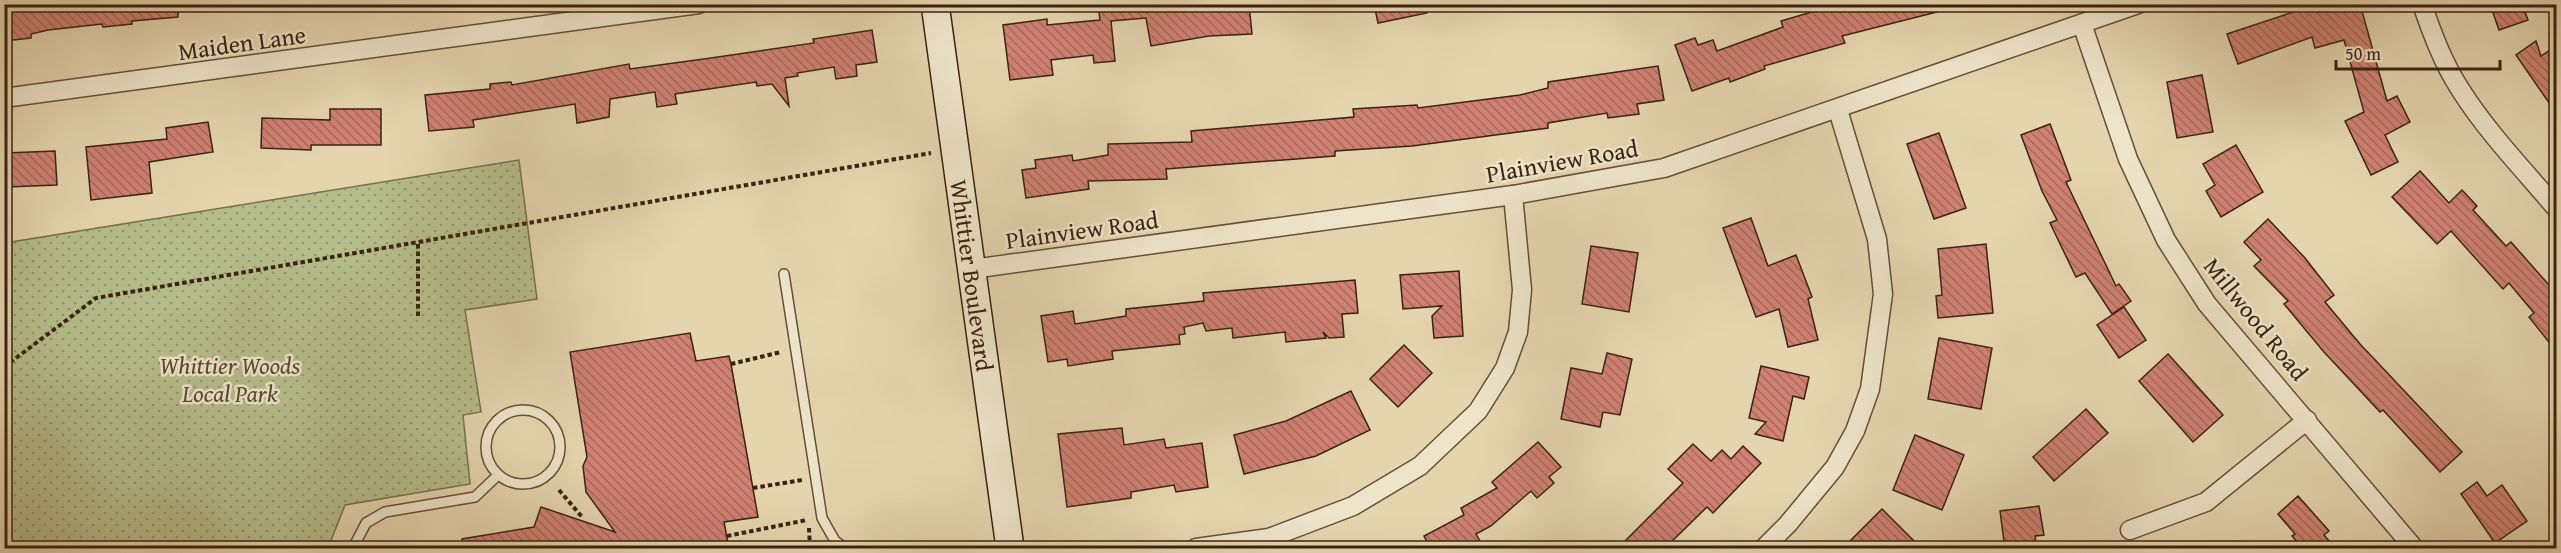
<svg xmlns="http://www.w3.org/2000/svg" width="2561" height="553" font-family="'Gentium Book Plus',serif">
<defs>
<pattern id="park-dots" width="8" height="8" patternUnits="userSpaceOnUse" patternTransform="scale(1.5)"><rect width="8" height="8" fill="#b5bd8a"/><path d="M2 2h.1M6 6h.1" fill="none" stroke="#94996f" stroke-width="1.8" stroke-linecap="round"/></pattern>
<pattern id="building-back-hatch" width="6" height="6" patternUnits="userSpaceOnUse" patternTransform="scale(1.5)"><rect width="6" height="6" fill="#cf8173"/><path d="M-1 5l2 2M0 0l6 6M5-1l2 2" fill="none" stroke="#a9695d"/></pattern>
</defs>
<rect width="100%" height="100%" fill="#e5d5ae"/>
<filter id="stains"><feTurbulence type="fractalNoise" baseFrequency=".00333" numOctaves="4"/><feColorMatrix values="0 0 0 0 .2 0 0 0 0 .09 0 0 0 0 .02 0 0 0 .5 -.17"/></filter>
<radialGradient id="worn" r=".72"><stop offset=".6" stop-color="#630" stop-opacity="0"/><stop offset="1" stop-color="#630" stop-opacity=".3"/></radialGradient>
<!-- park -->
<path fill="url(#park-dots)" stroke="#78704e" stroke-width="1.5" d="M519 160 537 299 465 310 481 412 463 415 470 484 345 505 328 548H5V243Z"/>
<!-- building -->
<g fill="url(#building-back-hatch)" stroke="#3b2211" stroke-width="1.5">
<path d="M52 4H178V17L132 21V24L103 27 102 24 48 30 31 34V38L4 41V7Z"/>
<path d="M1098 4H1170L1171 8 1188 4H1249L1252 34 1209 36 1151 46 1146 18 1111 21 1115 61 1094 63 1093 55 1051 60 1053 75 1010 80 1003 25 1047 19V25L1100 20Z"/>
<path d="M1374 4H1426L1427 13 1378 23Z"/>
<path d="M1839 4H1940L1941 11 1842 36 1845 43 1764 66 1765 69 1730 82 1729 78 1692 91 1675 45 1695 38 1698 45 1713 40 1717 51 1783 27 1781 21Z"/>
<path d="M2317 4H2360L2387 101 2397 96 2410 122 2385 135 2398 162 2371 175 2345 121 2364 112 2344 40 2315 48 2312 37 2238 64 2227 34Z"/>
<path d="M2490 4H2522L2528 20 2499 30Z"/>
<path d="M872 30 877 62 856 65 857 76 836 79 834 67 797 73 798 76 785 78 789 106 772 84 757 86 756 82 675 94 677 104 657 107 655 92 610 99 609 117 577 123 575 104 473 120 474 127 429 131 425 95 490 89V84L511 82 512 85 629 64 630 69 711 58 814 43 813 39Z"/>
<path d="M2536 41 2541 56 2550 50 2556 59V113L2516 55Z"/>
<path d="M1658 66 1664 100 1637 104 1639 114 1608 118 1607 113 1548 123V128L1526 131 1412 146 1335 151V156L1166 169 1167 179 1088 181 1089 189 1026 198 1022 170 1036 168 1035 160 1072 155 1073 161 1108 155V144L1192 142 1191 131 1354 117 1353 109 1417 105 1418 108 1520 95 1548 88V82Z"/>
<path d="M2202 75 2213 132 2177 138 2167 82Z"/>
<path d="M330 109H381V145H311V150L261 148 262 118 330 120Z"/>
<path d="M208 122 213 152 149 162 152 193 91 200 86 147 167 139 166 128Z"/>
<path d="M2050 124 2071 180 2066 182 2116 286 2119 284 2131 301 2112 314 2085 273 2076 277 2050 223 2057 220 2042 191 2021 135Z"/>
<path d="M1939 133 1966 208 1934 219 1907 144Z"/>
<path d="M2236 145 2263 192 2221 217 2206 191 2215 185 2203 164Z"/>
<path d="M55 151 57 185 7 187 6 153Z"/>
<path d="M2420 171 2449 203 2462 190 2477 206 2473 210 2506 246 2511 242 2549 285 2556 279V351L2529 317 2534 313 2509 283 2503 289 2451 231 2437 244 2392 197Z"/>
<path d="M1751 218 1768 266 1796 255 1812 297 1808 299 1818 340 1788 347 1779 309 1756 317 1723 228Z"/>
<path d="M2268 219 2305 258 2334 295 2325 302 2360 344 2462 452 2440 472 2383 410 2380 412 2324 352 2284 304 2288 301 2254 266 2261 260 2244 242Z"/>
<path d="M1986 244 1993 313 1938 318 1936 296 1942 295 1938 249Z"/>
<path d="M1591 246 1638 253 1629 312 1582 304Z"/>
<path d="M1459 271 1463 336 1434 338 1432 316 1442 306 1403 309 1400 275Z"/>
<path d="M1355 280 1358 313 1342 314 1344 337 1329 338 1323 332 1326 338 1286 342 1285 332 1233 338 1232 328 1206 331 1203 323 1184 327 1185 334 1179 335 1180 344 1112 351 1113 359 1068 366 1067 359 1048 362 1041 316 1073 311 1075 324 1126 316V309L1204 301 1203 293Z"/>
<path d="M2124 307 2146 340 2119 358 2097 325Z"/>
<path d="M690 333 696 361 729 356 731 364 758 517 724 522 729 549H462V539L534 527 541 507 615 532 586 492 583 466 587 457 570 352Z"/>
<path d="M1939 338 1992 348 1981 409 1928 399Z"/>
<path d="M1404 345 1432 373 1398 407 1370 379Z"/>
<path d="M1607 353 1632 359 1620 415 1603 412 1600 427 1561 419 1571 368 1602 374Z"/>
<path d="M2168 354 2223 415 2193 442 2139 381Z"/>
<path d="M1761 366 1809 377 1804 399 1793 396 1783 441 1755 434 1766 422 1749 418Z"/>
<path d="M1351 391 1370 430 1316 456 1244 474 1234 435 1286 421Z"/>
<path d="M2086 409 2108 433 2054 481 2033 457Z"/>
<path d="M1122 428 1124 445 1164 439 1166 448 1202 443 1208 487 1176 492 1174 485 1131 492V498L1067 507 1058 434Z"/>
<path d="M1915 435 1964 455 1942 510 1893 490Z"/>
<path d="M1538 442 1561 467 1549 477 1554 483 1537 498 1531 491 1491 526 1476 534 1481 543 1471 549H1431L1424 536 1464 515 1461 508 1497 488 1492 482Z"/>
<path d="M1693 444 1711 461 1722 450 1731 459 1743 446 1761 463 1713 513 1707 507 1664 549H1617L1683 483 1668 469Z"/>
<path d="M2477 482 2487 496 2502 485 2527 521 2495 543 2461 494Z"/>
<path d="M2298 496 2329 531 2324 535 2336 549H2303L2292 536 2295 534 2278 514Z"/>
<path d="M2039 506 2044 535 2035 536 2037 549H2005L2000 511Z"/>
<path d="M1882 509 1922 549H1842Z"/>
</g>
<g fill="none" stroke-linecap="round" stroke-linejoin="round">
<defs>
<g id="lane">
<path d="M784 274 822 518 835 541 845 548"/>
<circle cx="523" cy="447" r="37"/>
<path d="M353 548 366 523 385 512 475 497 498 475"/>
</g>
<g id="street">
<path d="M2422 4C2432 33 2443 63 2460 89 2487 132 2523 169 2556 208"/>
<path d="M2082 24 2128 159 2166 240 2207 304 2414 548"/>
<path d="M4 98 699 4"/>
<path d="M972 269 1513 195 1664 168 2138 4"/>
<path d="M2130 530 2206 502 2307 420"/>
<path d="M1196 548 1269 538 1353 506 1420 466 1478 411 1505 368 1518 332 1522 290 1513 195"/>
<path d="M1764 548 1788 524 1835 467 1855 431 1870 389 1883 294 1877 239 1838 110"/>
</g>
<g id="secondary">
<path id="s1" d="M935 4 1010 548"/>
</g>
</defs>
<!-- lane casing -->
<use href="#lane" stroke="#664f38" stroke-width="12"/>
<!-- street casing -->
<use href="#street" stroke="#664f38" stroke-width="21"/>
<!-- secondary casing -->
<use href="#secondary" stroke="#3b2211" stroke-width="30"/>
<!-- path -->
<g stroke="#3b2211" stroke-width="4" stroke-dasharray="4.5 3" stroke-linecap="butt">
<path d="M418 316V243"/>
<path d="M731 364 781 352"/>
<path d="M4 367 96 298 931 153"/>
<path d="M753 488 802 480"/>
<path d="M559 490 582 517"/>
<path d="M809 528 810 548"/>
<path d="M727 536 807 520"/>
</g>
<!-- lane -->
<use href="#lane" stroke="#eee4ca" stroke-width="9"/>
<!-- street -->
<use href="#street" stroke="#eee4ca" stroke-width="18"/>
<!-- secondary -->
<use href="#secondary" stroke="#eee4ca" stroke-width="27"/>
</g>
<g text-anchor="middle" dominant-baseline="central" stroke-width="5" stroke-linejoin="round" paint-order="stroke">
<!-- street labels -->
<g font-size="24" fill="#3b2211" stroke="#eee4ca">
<text transform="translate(242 43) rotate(-8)">Maiden Lane</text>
<text transform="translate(1562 161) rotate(-10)">Plainview Road</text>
<text transform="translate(1082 230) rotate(-8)">Plainview Road</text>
<text stroke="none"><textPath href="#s1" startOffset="274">Whittier Boulevard</textPath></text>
<text transform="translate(2256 319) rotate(51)">Millwood Road</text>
</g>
<!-- park labels -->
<g font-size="24" font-style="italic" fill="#5a492f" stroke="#eee4ca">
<text x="230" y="365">Whittier Woods<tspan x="230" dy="28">Local Park</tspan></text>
</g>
</g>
<!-- margin -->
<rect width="2561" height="553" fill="none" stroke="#e5d5ae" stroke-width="24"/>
<rect x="6" y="6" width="2549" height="541" fill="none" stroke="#3b2211" stroke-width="3"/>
<rect x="12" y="12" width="2537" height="529" fill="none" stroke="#3b2211" stroke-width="1.5"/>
<!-- scale -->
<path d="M2336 60v9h164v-9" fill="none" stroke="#3b2211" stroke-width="3"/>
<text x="2345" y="60" font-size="18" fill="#3b2211" stroke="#eee4ca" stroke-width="4.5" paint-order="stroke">50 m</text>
<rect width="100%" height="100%" filter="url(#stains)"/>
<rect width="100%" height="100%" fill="url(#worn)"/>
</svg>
